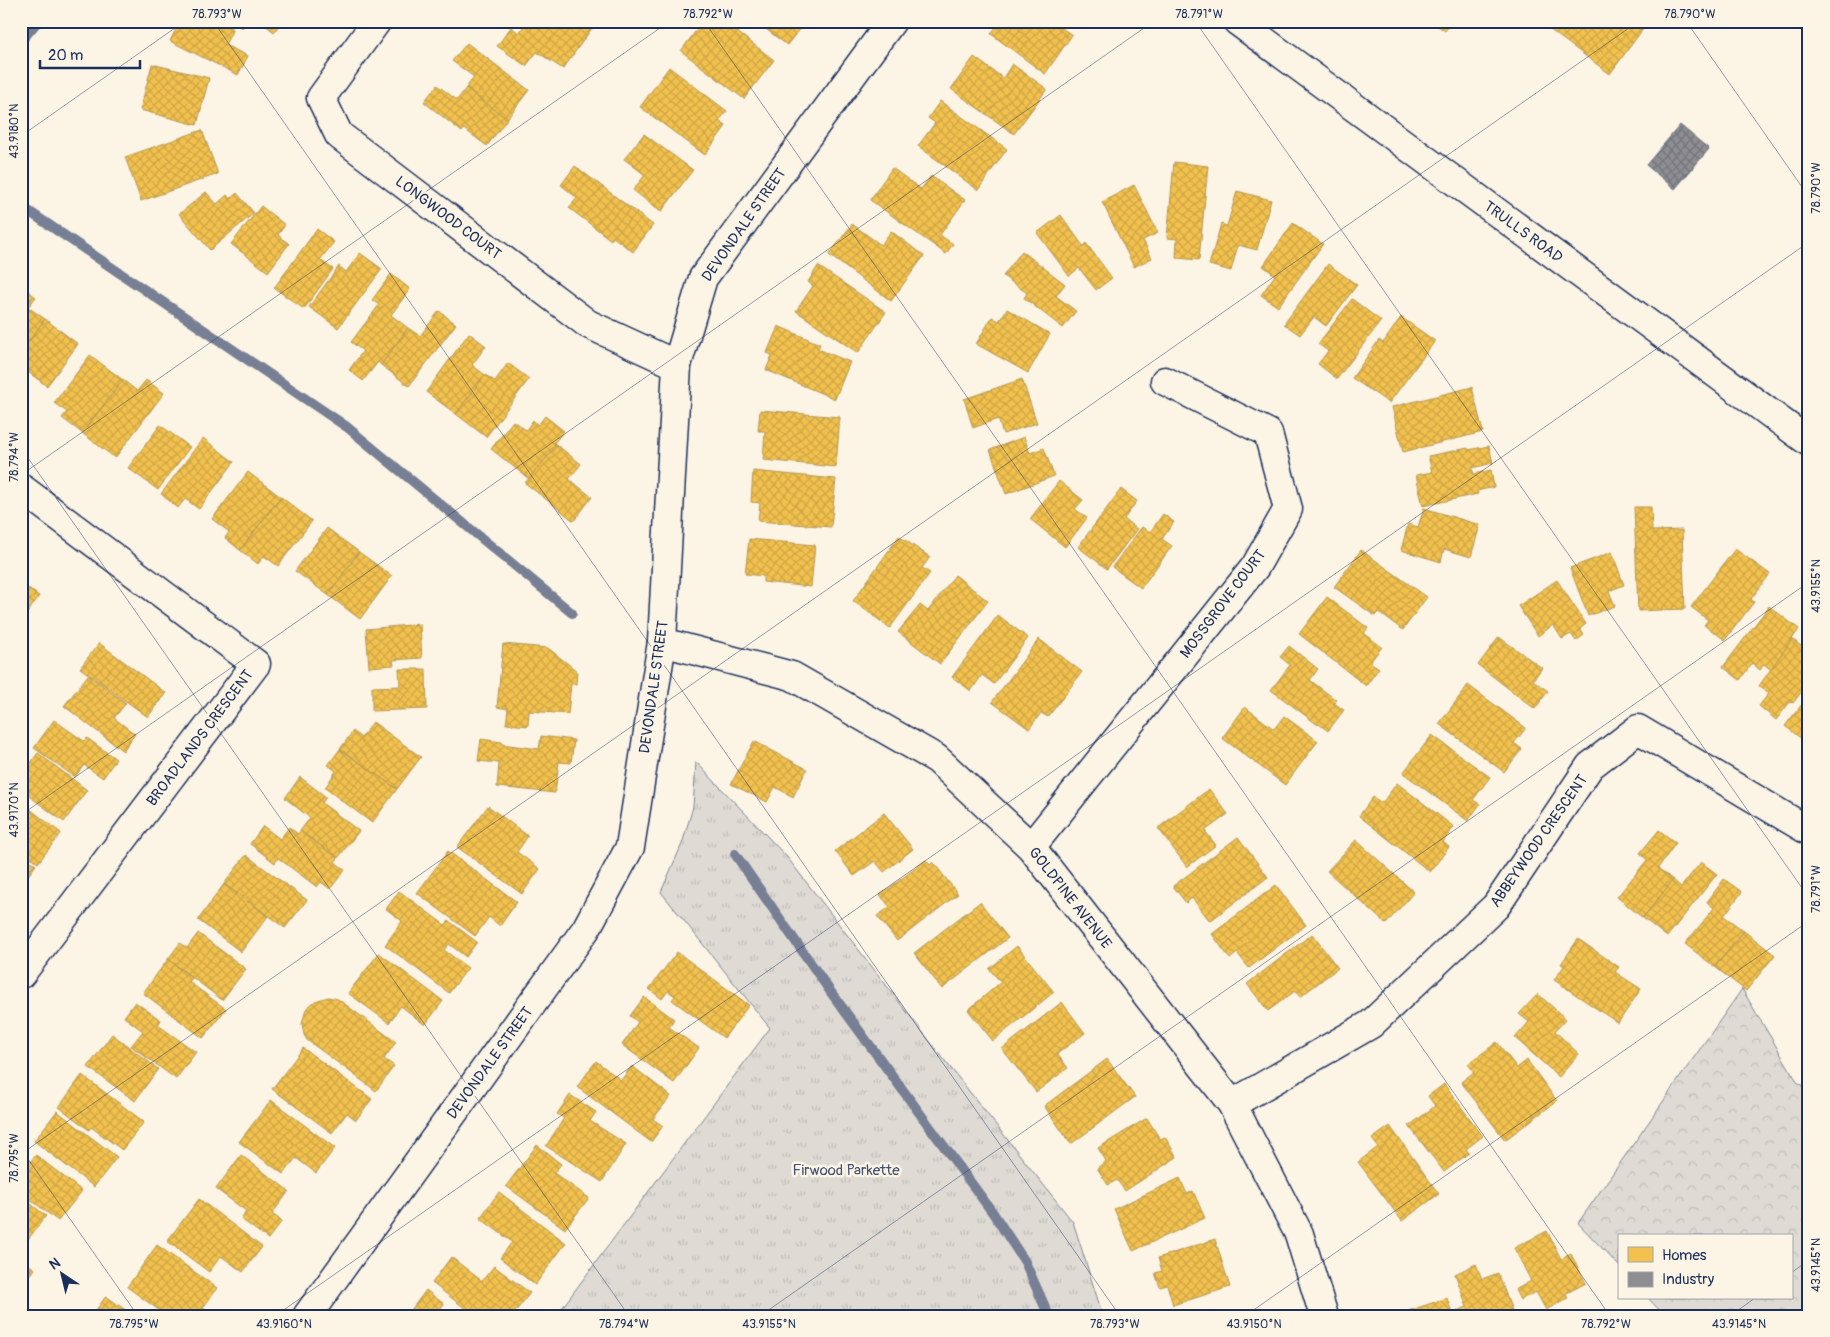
<svg xmlns="http://www.w3.org/2000/svg" width="1830" height="1337" font-family="Pangolin,sans-serif">
<defs>
<pattern id="forest-crowns" width="20" height="18" patternUnits="userSpaceOnUse" patternTransform="scale(1.25)"><rect width="20" height="18" fill="#dfdbd4"/><path d="M2 6a3 3 0 1 1 6 0M12 15a3 3 0 1 1 6 0" fill="none" stroke="#bfbcb8"/></pattern>
<pattern id="park-tufts" width="24" height="20" patternUnits="userSpaceOnUse" patternTransform="scale(1.25)"><rect width="24" height="20" fill="#dfdbd4"/><path d="M3 7l-1-3M5 7V3M7 7l1-3M15 17l-1-3M17 17v-4M19 17l1-3" fill="none" stroke="#bfbcb8"/></pattern>
<pattern id="homes-cross-hatch" width="8" height="8" patternUnits="userSpaceOnUse" patternTransform="scale(1.25)"><rect width="8" height="8" fill="#f2c14e"/><path d="M0 0l8 8M0 8l8-8" fill="none" stroke="#cfa646"/></pattern>
<pattern id="industry-cross-hatch" width="8" height="8" patternUnits="userSpaceOnUse" patternTransform="scale(1.25)"><rect width="8" height="8" fill="#8d8d92"/><path d="M0 0l8 8M0 8l8-8" fill="none" stroke="#72747a"/></pattern>
</defs>
<rect width="100%" height="100%" fill="#fcf5e5"/>
<filter id="ink" filterUnits="userSpaceOnUse"><feTurbulence type="fractalNoise" baseFrequency=".02" numOctaves="2"/><feDisplacementMap in="SourceGraphic" scale="10" xChannelSelector="R" yChannelSelector="G"/><feConvolveMatrix kernelMatrix="1 2 1 2 8 2 1 2 1" color-interpolation-filters="sRGB"/></filter>
<g filter="url(#ink)">
<!-- forest -->
<path fill="url(#forest-crowns)" stroke="#7d8599" d="M1742 989 1798 1083 1809 1088V1316H1665L1648 1298H1791V1236H1619V1266L1578 1223Z"/>
<!-- park -->
<path fill="url(#park-tufts)" stroke="#7d8599" d="M696 762 786 856 938 1052 1073 1222 1103 1316H556L770 1028 661 892 682 844 693 807Z"/>
<!-- homes -->
<g fill="url(#homes-cross-hatch)" stroke="#b29553">
<path d="M180 21H218L233 29 225 45 248 56 238 75 170 41Z"/>
<path d="M232 21H247L242 28Z"/>
<path d="M260 21H282L274 32Z"/>
<path d="M527 21H597L563 69 537 52 526 66 497 46 511 27 519 33Z"/>
<path d="M703 21H723L774 60 744 99 681 51Z"/>
<path d="M755 21H793L801 27 787 45Z"/>
<path d="M1000 21H1052L1072 35 1045 74 991 34Z"/>
<path d="M1431 21H1453L1445 31Z"/>
<path d="M1538 21H1632L1643 29 1610 74Z"/>
<path d="M467 43 529 90 507 119 466 88 474 77 452 61Z"/>
<path d="M974 57 1003 78 1012 64 1047 89 1014 134 951 89Z"/>
<path d="M152 64 209 78 197 125 140 110Z"/>
<path d="M669 67 727 111 719 121 726 126 705 155 640 107Z"/>
<path d="M437 85 457 100 466 88 507 119 487 146 464 129 462 132 424 102Z"/>
<path d="M940 101 1007 149 978 190 918 146 935 123 928 118Z"/>
<path d="M202 130 218 174 141 201 125 157Z"/>
<path d="M644 134 693 170 661 212 633 190 645 175 624 159Z"/>
<path d="M1174 162 1208 166 1199 260 1176 258 1177 239 1167 238Z"/>
<path d="M575 166 653 225 633 252 613 237 611 240 569 208 577 198 561 185Z"/>
<path d="M892 168 921 189 931 176 965 200 940 235 953 244 946 254 870 200Z"/>
<path d="M1134 185 1158 233 1143 240 1152 258 1134 267 1102 202Z"/>
<path d="M1237 191 1271 200 1257 250 1238 245 1231 271 1209 265 1221 224 1227 226Z"/>
<path d="M206 192 217 204 227 195 230 199 237 193 254 213 210 250 179 214Z"/>
<path d="M261 206 285 225 278 235 289 244 268 272 231 244Z"/>
<path d="M1061 215 1083 246 1086 243 1112 278 1096 290 1079 268 1069 276 1037 233Z"/>
<path d="M1293 223 1323 244 1278 307 1261 295 1275 275 1263 266Z"/>
<path d="M852 224 881 245 891 231 924 256 891 301 829 255Z"/>
<path d="M317 229 334 242 320 260 333 269 304 309 274 288Z"/>
<path d="M1022 251 1065 284 1056 296 1076 311 1063 328 1024 298 1027 293 1003 276Z"/>
<path d="M360 253 382 269 338 328 309 307 339 266 346 272Z"/>
<path d="M1328 264 1357 285 1326 326 1314 317 1300 335 1284 324Z"/>
<path d="M818 266 886 312 858 353 796 311 813 286 808 282Z"/>
<path d="M391 274 410 289 391 315 408 328 381 365 378 362 363 381 349 370 363 351 351 342 379 305 372 300Z"/>
<path d="M21 286 36 297 28 307 45 319 21 352Z"/>
<path d="M1352 299 1381 321 1337 379 1318 364 1328 351 1318 344Z"/>
<path d="M1007 309 1050 334 1028 373 976 344 992 317 999 321Z"/>
<path d="M439 311 456 324 409 386 381 365 408 328 420 336Z"/>
<path d="M1401 317 1435 341 1389 403 1352 378 1379 340 1383 343Z"/>
<path d="M45 319 78 344 47 386 21 367V352Z"/>
<path d="M778 326 820 344 818 349 850 362 835 399 766 370 772 355 767 353Z"/>
<path d="M469 333 486 346 472 365 485 375 456 414 426 392Z"/>
<path d="M90 355 123 380 82 433 62 418 67 412 54 403Z"/>
<path d="M508 363 529 379 486 437 456 414 485 375 495 381Z"/>
<path d="M1022 379 1037 423 1003 434 998 419 973 428 964 399Z"/>
<path d="M123 380 137 391 146 380 164 393 115 458 82 433Z"/>
<path d="M1472 387 1483 432 1403 452 1392 407Z"/>
<path d="M760 410 840 417 836 467 763 460 765 431H758Z"/>
<path d="M545 416 564 431 554 443 557 445 529 479 491 449 513 421 526 430 533 420 538 425Z"/>
<path d="M160 425 190 447 158 490 128 468Z"/>
<path d="M1024 437 1030 453 1044 448 1054 476 1006 494 990 450Z"/>
<path d="M203 438 234 462 199 509 185 499 178 508 161 494Z"/>
<path d="M557 445 581 464 569 479 592 497 574 521 525 483Z"/>
<path d="M1489 446 1493 463 1472 468 1474 474 1491 470 1494 487 1477 491 1478 494 1423 506 1416 475 1432 472 1428 456 1468 448V450Z"/>
<path d="M753 471 836 479 831 527 758 521 760 503 751 502Z"/>
<path d="M248 472 281 497 240 550 225 538 229 532 212 519Z"/>
<path d="M1059 481 1083 500 1075 509 1087 518 1065 547 1030 519Z"/>
<path d="M1121 489 1137 501 1124 519 1137 529 1107 569 1078 547Z"/>
<path d="M281 497 312 521 278 566 264 556 258 564 240 550Z"/>
<path d="M1634 507H1651L1652 531 1682 530 1685 609 1638 611Z"/>
<path d="M1424 508 1480 525 1471 557 1444 549 1441 562 1401 550 1408 524 1418 527Z"/>
<path d="M1163 514 1174 522 1162 539 1172 546 1141 588 1112 567 1142 527 1150 532Z"/>
<path d="M327 528 359 552 328 595 295 571Z"/>
<path d="M899 536 930 557 922 568 930 573 890 628 853 601Z"/>
<path d="M749 539 815 545 811 587 763 582V576L745 574Z"/>
<path d="M1735 549 1770 574 1751 599 1754 602 1725 640 1704 625 1708 620 1691 607Z"/>
<path d="M1361 550 1427 597 1403 630 1378 612 1375 616 1334 587Z"/>
<path d="M359 552 392 576 360 619 328 595Z"/>
<path d="M1612 552 1624 585 1609 591 1615 606 1588 616 1570 568Z"/>
<path d="M955 575 988 601 940 664 898 632 920 605 928 611Z"/>
<path d="M1557 580 1586 624 1580 629 1584 635 1576 641 1571 634 1562 639 1553 625 1538 636 1518 606Z"/>
<path d="M21 583 39 596 21 622Z"/>
<path d="M1327 597 1368 628 1364 633 1382 647 1370 662 1379 668 1366 686 1299 634Z"/>
<path d="M1769 606 1799 629 1771 670 1764 664 1760 670 1752 663 1740 680 1723 667Z"/>
<path d="M998 615 1028 638 994 684 982 675 971 691 952 677Z"/>
<path d="M420 624 422 658 393 660 394 665 369 667 366 629Z"/>
<path d="M1499 637 1542 668 1533 680 1548 691 1535 709 1478 665Z"/>
<path d="M1039 639 1082 672 1048 717 1041 713 1029 729 992 702Z"/>
<path d="M1792 639 1809 652V682L1793 703 1790 702 1776 720 1759 706 1769 693 1759 686Z"/>
<path d="M99 643 166 693 148 717 80 668Z"/>
<path d="M503 644 548 648 577 671 576 684H571L568 714 529 711 528 726 506 724 508 709 497 707Z"/>
<path d="M1289 646 1318 669 1310 680 1336 700 1334 703 1344 710 1328 731 1319 724 1318 725 1271 690 1290 665 1280 657Z"/>
<path d="M399 669H426L427 709 372 711V687L400 686Z"/>
<path d="M88 675 126 703 114 718 135 734 123 751 64 706Z"/>
<path d="M1468 685 1526 728 1514 743 1522 749 1504 772 1439 724Z"/>
<path d="M1809 695V733L1803 740 1785 726Z"/>
<path d="M1245 707 1274 729 1284 716 1318 741 1285 785 1222 738Z"/>
<path d="M54 720 84 741 87 738 116 759 103 778 84 765 75 777 34 748Z"/>
<path d="M373 722 421 757 397 789 340 749 353 731 361 738Z"/>
<path d="M1432 735 1490 777 1473 800 1480 804 1468 821 1403 773Z"/>
<path d="M541 736 574 740 571 763 559 762 555 793 497 787 499 763 478 761 481 739 502 742V744L539 749Z"/>
<path d="M754 741 807 769 793 797 775 787 767 802 731 784Z"/>
<path d="M340 749 397 789 372 823 325 788 336 771 328 765Z"/>
<path d="M38 753 87 790 64 822 21 790V776Z"/>
<path d="M300 777 326 797 322 803 359 831 338 858 300 831 310 818 285 798Z"/>
<path d="M1397 783 1454 827 1443 842 1449 847 1430 872 1359 816 1373 797 1382 803Z"/>
<path d="M1209 789 1228 814 1205 831 1216 845 1187 867 1158 828Z"/>
<path d="M21 802 61 833 38 863 21 850Z"/>
<path d="M488 806 528 836 517 852 540 869 522 894 457 847Z"/>
<path d="M884 813 913 849 884 872 875 861 854 876 835 851Z"/>
<path d="M263 826 280 839 289 827 298 834 300 831 338 858 335 862 345 870 330 889 321 882 317 887 278 858 275 863 250 844Z"/>
<path d="M1659 830 1676 843 1658 868 1673 880 1643 918 1617 897 1647 860 1640 853Z"/>
<path d="M1238 837 1268 877 1210 921 1192 898 1186 903 1173 886Z"/>
<path d="M1356 840 1414 892 1386 924 1327 871Z"/>
<path d="M448 851 517 902 500 926 489 917 475 936 417 893Z"/>
<path d="M21 854 36 865 21 885Z"/>
<path d="M246 855 307 900 285 928 224 884Z"/>
<path d="M926 860 930 865 933 862 958 894 897 941 877 916 890 907 880 895Z"/>
<path d="M1701 862 1717 874 1667 937 1643 918 1673 880 1681 887Z"/>
<path d="M1724 879 1742 892 1724 916 1744 931 1715 967 1685 944 1714 908 1707 902Z"/>
<path d="M224 884 268 916 241 952 198 920Z"/>
<path d="M1276 885 1306 925 1249 968 1237 953 1230 959 1212 934Z"/>
<path d="M399 891 445 925 449 921 477 942 466 957 449 944 444 950 468 968 449 993 385 945 402 921 386 909Z"/>
<path d="M980 902 1008 938 942 989 914 953Z"/>
<path d="M1744 931 1775 955 1746 991 1715 967Z"/>
<path d="M198 933 246 969 222 1000 168 959 180 943 187 948Z"/>
<path d="M1312 934 1338 968 1300 997 1295 991 1268 1011 1247 984Z"/>
<path d="M1578 939 1619 967 1615 972 1641 989 1618 1023 1554 980 1564 966 1561 964Z"/>
<path d="M1017 946 1054 992 993 1041 968 1010 1001 982 989 969Z"/>
<path d="M677 952 749 1005 724 1038 672 1000 675 996 668 991 662 999 649 989Z"/>
<path d="M379 953 443 1001 425 1025 401 1006 389 1023 348 993Z"/>
<path d="M168 959 192 978 189 982 226 1009 203 1038 143 993Z"/>
<path d="M1538 994 1566 1019 1555 1031 1579 1054 1559 1077 1515 1038 1529 1022 1519 1014Z"/>
<path d="M328 997 338 999 396 1042 384 1059 394 1066 376 1091 307 1040 304 1035 302 1024 306 1009 315 1001Z"/>
<path d="M644 997 674 1019 669 1027 699 1048 674 1083 622 1045 638 1022 630 1016Z"/>
<path d="M135 1002 161 1020 158 1025 196 1052 176 1079 131 1046 143 1031 124 1017Z"/>
<path d="M1062 1002 1085 1033 1057 1054 1068 1068 1036 1092 1002 1049Z"/>
<path d="M112 1034 158 1069 135 1101 88 1067Z"/>
<path d="M1497 1042 1517 1068 1527 1060 1557 1101 1505 1140 1461 1082 1474 1072 1468 1064Z"/>
<path d="M303 1048 372 1099 356 1120 347 1113 332 1133 272 1089Z"/>
<path d="M1107 1059 1135 1097 1071 1144 1044 1106Z"/>
<path d="M596 1061 621 1080 632 1066 671 1096 653 1119 663 1126 651 1142 577 1087Z"/>
<path d="M82 1075 144 1122 122 1150 91 1127 89 1130 59 1107Z"/>
<path d="M1444 1084 1483 1136 1466 1149 1469 1153 1444 1172 1409 1126 1435 1106 1428 1096Z"/>
<path d="M570 1095 596 1112 590 1121 626 1144 602 1182 546 1146 564 1118 557 1114Z"/>
<path d="M271 1100 335 1148 316 1173 296 1158 283 1174 239 1142Z"/>
<path d="M57 1111 117 1157 94 1187 34 1141Z"/>
<path d="M1147 1118 1160 1139 1165 1137 1177 1157 1125 1191 1117 1180 1108 1185 1097 1168 1106 1161 1098 1148Z"/>
<path d="M1390 1126 1439 1194 1402 1221 1358 1162 1378 1147 1372 1139Z"/>
<path d="M537 1145 561 1164 554 1173 589 1198 565 1229 506 1186Z"/>
<path d="M36 1155 82 1191 58 1221 21 1192V1169L23 1170Z"/>
<path d="M241 1155 289 1191 272 1214 282 1221 268 1239 241 1219 246 1211 216 1189Z"/>
<path d="M1180 1178 1187 1194 1193 1191 1205 1218 1133 1251 1114 1209Z"/>
<path d="M499 1192 566 1243 535 1285 500 1258 512 1242 480 1218Z"/>
<path d="M21 1196 46 1216 22 1247 21 1246Z"/>
<path d="M199 1199 262 1247 243 1272 221 1256 209 1272 167 1241Z"/>
<path d="M1547 1231 1561 1259 1571 1254 1586 1283 1565 1294 1568 1298 1546 1310 1536 1292 1520 1300 1515 1290 1531 1281 1514 1248Z"/>
<path d="M1215 1239 1230 1287 1173 1305 1167 1285 1160 1287 1155 1273 1162 1271 1158 1258Z"/>
<path d="M157 1245 217 1288 203 1308 213 1316H167L127 1287Z"/>
<path d="M451 1257 482 1281 494 1266 530 1293 512 1316H475L432 1283Z"/>
<path d="M21 1259 35 1269 21 1288Z"/>
<path d="M1476 1264 1482 1279 1498 1273 1514 1316H1458L1457 1311 1467 1307 1455 1274Z"/>
<path d="M426 1290 444 1304 438 1312 443 1316H419L411 1310Z"/>
<path d="M106 1296 134 1316H92Z"/>
<path d="M1447 1298 1453 1316H1410L1408 1311Z"/>
</g>
<!-- industry -->
<path fill="url(#industry-cross-hatch)" stroke="#6b7182" d="M1680 125 1709 149 1675 189 1646 165Z"/>
<g fill="none" stroke-linecap="round" stroke-linejoin="round">
<!-- stream -->
<g stroke="#767f94" stroke-width="10">
<path d="M21 41 38 21"/>
<path d="M21 206 347 427 572 613"/>
<path d="M735 854 830 991 993 1213 1025 1262 1049 1316"/>
</g>
<defs>
<g id="minor">
<path d="M377 21 321 98 339 135 588 324 677 365"/>
<path d="M21 488 256 664 21 974"/>
<path d="M662 642 792 676 937 759 1031 847 1232 1104 1299 1234 1324 1316"/>
<path d="M1031 847 1255 567 1288 509 1268 433 1165 381"/>
<path d="M1232 1104 1371 1024 1496 906 1590 766 1638 729 1809 831"/>
<path d="M307 1316 586 929 630 847 662 642 677 365 703 278 892 21"/>
</g>
<path id="tertiary" d="M1237 21 1809 442"/>
</defs>
<!-- minor casing -->
<use href="#minor" stroke="#1b2f5e" stroke-width="31"/>
<!-- tertiary casing -->
<use href="#tertiary" stroke="#1b2f5e" stroke-width="31"/>
<!-- minor -->
<use href="#minor" stroke="#fcf5e5" stroke-width="28"/>
<!-- tertiary -->
<use href="#tertiary" stroke="#fcf5e5" stroke-width="28"/>
</g>
</g>
<!-- ticks -->
<path fill="none" stroke="#1b2f5e" stroke-width="1" stroke-opacity="0.45" d="M213 21 1120 1316M704 21 1610 1316M1195 21 1809 898M1686 21 1809 197M21 136 185 21M21 448 629 1316M21 475 670 21M21 815 1154 21M21 1149 138 1316M21 1154 1639 21M1791 1273 1809 1260M275 1316 1809 242M760 1316 1809 582M1245 1316 1809 921M1730 1316 1755 1298"/>
<g text-anchor="middle" dominant-baseline="central" stroke-width="5" stroke-linejoin="round" paint-order="stroke">
<!-- street labels -->
<g font-size="15" fill="#1b2f5e" stroke="#fcf5e5">
<text transform="translate(448 218) rotate(37)">LONGWOOD COURT</text>
<text transform="translate(744 225) rotate(-55)">DEVONDALE STREET</text>
<text transform="translate(1523 232) rotate(36)">TRULLS ROAD</text>
<text transform="translate(1223 604) rotate(-53)">MOSSGROVE COURT</text>
<text transform="translate(654 687) rotate(-82)">DEVONDALE STREET</text>
<text transform="translate(200 738) rotate(-53)">BROADLANDS CRESCENT</text>
<text transform="translate(1539 841) rotate(-55)">ABBEYWOOD CRESCENT</text>
<text transform="translate(1070 898) rotate(52)">GOLDPINE AVENUE</text>
<text transform="translate(490 1063) rotate(-54)">DEVONDALE STREET</text>
</g>
<!-- park labels -->
<g font-size="15" fill="#425176" stroke="#fcf5e5">
<text x="846" y="1170">Firwood Parkette</text>
</g>
</g>
<!-- margin -->
<rect width="1830" height="1337" fill="none" stroke="#fcf5e5" stroke-width="55"/>
<!-- legend -->
<rect x="1618" y="1234" width="175" height="65" fill="#fcf5e5" stroke="#a2a6af"/>
<rect x="1628" y="1247" width="25" height="15" fill="#f2c14e" stroke="#a2a6af"/>
<text x="1662" y="1260" font-size="15" fill="#1b2f5e">Homes</text>
<rect x="1628" y="1272" width="25" height="15" fill="#8d8d92" stroke="#a2a6af"/>
<text x="1662" y="1284" font-size="15" fill="#1b2f5e">Industry</text>
<!-- north arrow -->
<g transform="translate(62 1274) rotate(325)" stroke="#fcf5e5" stroke-width="4" paint-order="stroke">
<path d="M0-4L9 19L0 12L-9 19Z" fill="#1b2f5e"/>
<text y="-8" font-size="14" font-weight="bold" text-anchor="middle" fill="#1b2f5e">N</text>
</g>
<!-- scale -->
<path d="M40 60v8h100v-8" fill="none" stroke="#1b2f5e" stroke-width="2.5"/>
<text x="48" y="60" font-size="15" fill="#1b2f5e" stroke="#fcf5e5" stroke-width="4" paint-order="stroke">20 m</text>
<rect x="28" y="28" width="1774" height="1282" fill="none" stroke="#1b2f5e" stroke-width="2"/>
<g font-size="12" text-anchor="middle" fill="#1b2f5e">
<text x="217" y="18">78.793°W</text>
<text x="708" y="18">78.792°W</text>
<text x="1199" y="18">78.791°W</text>
<text x="1690" y="18">78.790°W</text>
<text transform="translate(14 131) rotate(-90)" y="4">43.9180°N</text>
<text transform="translate(1816 188) rotate(-90)" y="4">78.790°W</text>
<text transform="translate(14 457) rotate(-90)" y="4">78.794°W</text>
<text transform="translate(1816 586) rotate(-90)" y="4">43.9155°N</text>
<text transform="translate(14 810) rotate(-90)" y="4">43.9170°N</text>
<text transform="translate(1816 889) rotate(-90)" y="4">78.791°W</text>
<text transform="translate(14 1158) rotate(-90)" y="4">78.795°W</text>
<text transform="translate(1816 1265) rotate(-90)" y="4">43.9145°N</text>
<text x="134" y="1328">78.795°W</text>
<text x="284" y="1328">43.9160°N</text>
<text x="624" y="1328">78.794°W</text>
<text x="769" y="1328">43.9155°N</text>
<text x="1115" y="1328">78.793°W</text>
<text x="1254" y="1328">43.9150°N</text>
<text x="1606" y="1328">78.792°W</text>
<text x="1739" y="1328">43.9145°N</text>
</g>
</svg>
